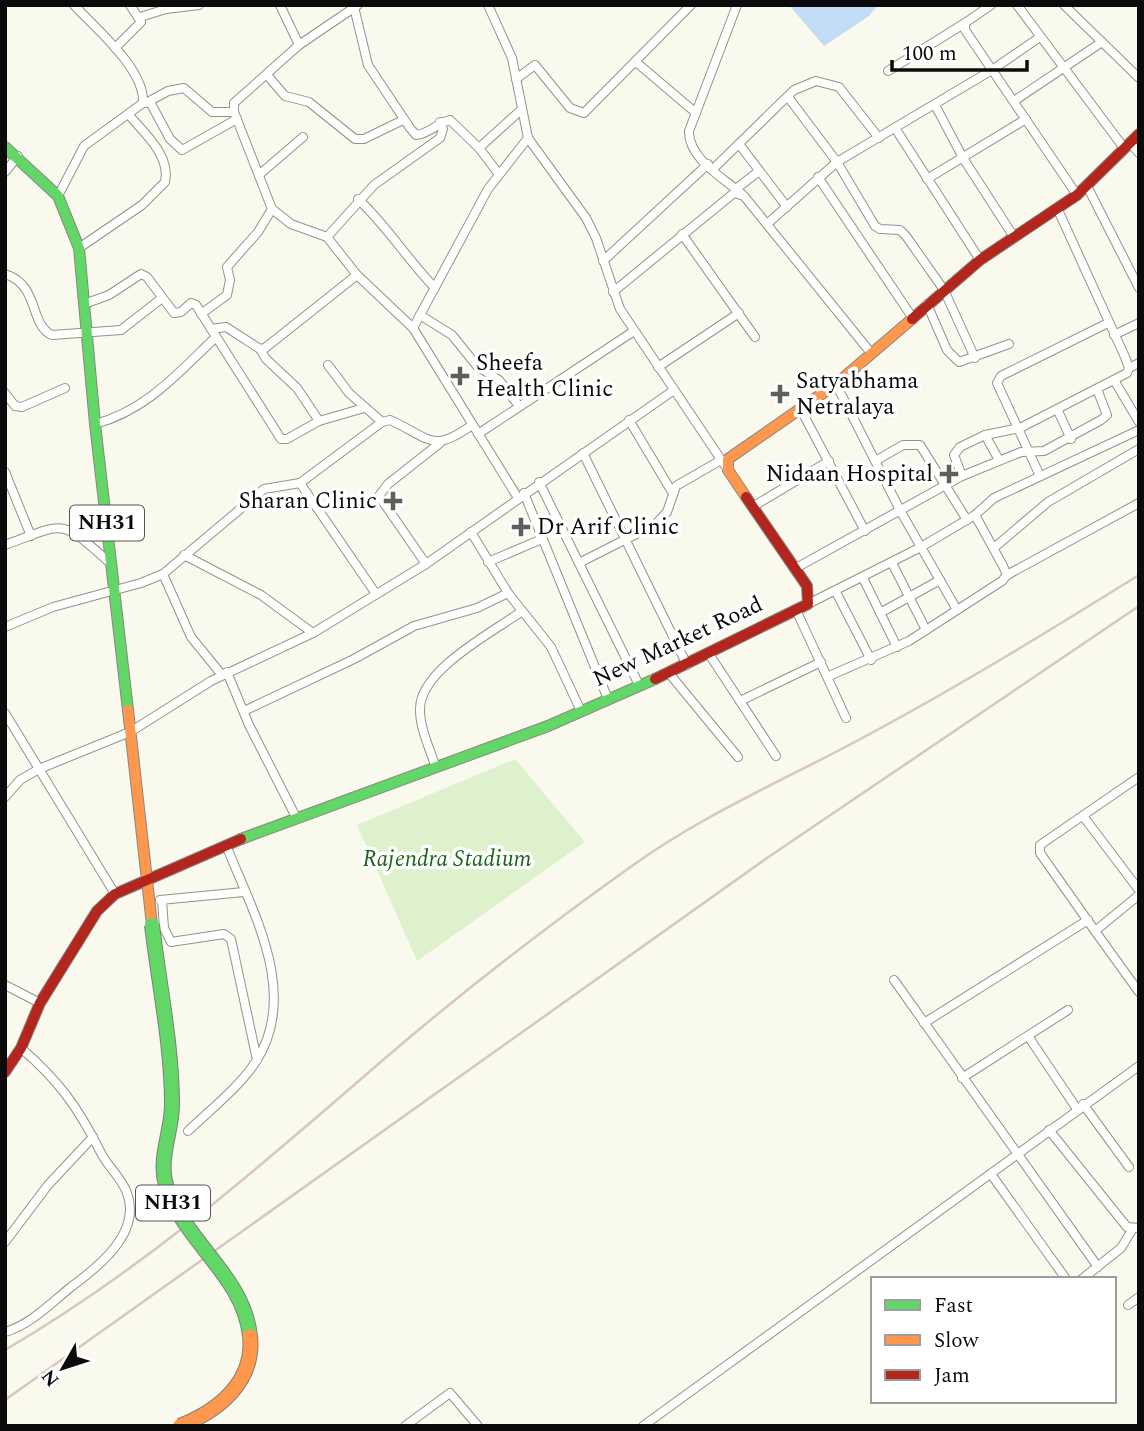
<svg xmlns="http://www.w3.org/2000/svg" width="1144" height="1431" font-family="Spectral,serif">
<rect width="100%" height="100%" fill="#faf9ee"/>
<!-- green -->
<path fill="#ddf1cc" d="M515 759 585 842 417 961 357 825Z"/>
<!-- water -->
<path fill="#c3dcf6" d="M789 5H878L869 16 824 46Z"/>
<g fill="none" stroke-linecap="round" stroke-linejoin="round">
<defs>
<g id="street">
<path d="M280 5 299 45"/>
<path d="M358 5 299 45 234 103V112L272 209 291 224 327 237 357 275 413 328 518 498"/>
<path d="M488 5 512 58 528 138 586 218 596 238 620 309 728 470"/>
<path d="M737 5 689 131C688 158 723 178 742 194"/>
<path d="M991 5 965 23V30L1077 195"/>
<path d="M1017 5 1124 148"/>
<path d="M1064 5 1139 78"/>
<path d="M354 7 368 65 410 128 416 135C429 134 437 123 450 120L479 148 498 173"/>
<path d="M140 17 166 9 199 5"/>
<path d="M115 48 141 22 130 5"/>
<path d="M636 62 696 113"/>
<path d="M888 71 965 23"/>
<path d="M267 75 285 96 309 102 355 139H364L403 120"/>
<path d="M516 79 535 65 570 108 584 113 691 5"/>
<path d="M788 97 837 162 875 226 880 229 900 230 906 236 944 290 975 358"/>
<path d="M1014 101 1102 42"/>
<path d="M150 102 170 139 182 150 237 119"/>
<path d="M146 103 168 91 184 88 212 112H234"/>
<path d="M935 105 963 158 1014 237"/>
<path d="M895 128 980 260"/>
<path d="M1130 143 1139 153"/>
<path d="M739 144 787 207"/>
<path d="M479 148 521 110"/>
<path d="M713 169 794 90 816 81 839 87 879 138"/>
<path d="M5 172 18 156"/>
<path d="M260 174 303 137"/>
<path d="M818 177 912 317"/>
<path d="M927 179 1026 119"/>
<path d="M1087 186 1139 288"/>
<path d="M736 189 759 171"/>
<path d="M58 196 84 146 143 103C145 69 96 29 74 5"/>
<path d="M358 199C387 226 407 259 435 288"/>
<path d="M767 224 837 162 992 70 1040 37"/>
<path d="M682 234 755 337"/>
<path d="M327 237 374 185 440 138 443 129 440 122"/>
<path d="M79 248 142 205 165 182C171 156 145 134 129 115"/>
<path d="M603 261 708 164"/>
<path d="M5 274C40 285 29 325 52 335L121 330 162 298"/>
<path d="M613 292 734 193 744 196 871 353"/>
<path d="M84 304 109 295 141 274 147 277 174 313 181 312 191 303 196 305 281 439H287L319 421 364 408"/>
<path d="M927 304 947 350 959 362 1009 344"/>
<path d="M201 314 227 295 230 280 227 267 258 232 272 209"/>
<path d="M420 315 452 335 477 366 499 380 519 406"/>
<path d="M413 328 488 189 528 138"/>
<path d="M211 329 226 327 260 349 265 348 357 275"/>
<path d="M1114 335 1139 323"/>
<path d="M260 349 266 359 297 388 319 421"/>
<path d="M328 365 349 393 382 422"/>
<path d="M658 367 739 313"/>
<path d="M1129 368 1139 363"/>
<path d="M1114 380 1139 422"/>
<path d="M836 384 901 512 957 610"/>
<path d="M5 393 15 406 22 407 65 388"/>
<path d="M800 408 865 531"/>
<path d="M1058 411 1071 439"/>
<path d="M629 420 672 492"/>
<path d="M95 424C147 410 178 373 216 337"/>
<path d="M478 434 634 331"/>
<path d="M985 435 999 460"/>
<path d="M583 453 687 665"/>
<path d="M877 460 903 445H920L967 520"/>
<path d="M5 472 31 536"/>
<path d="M962 476 1021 452 1044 451 1101 420 1107 415 1097 389"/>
<path d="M1040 476 997 383 1001 376 1108 323"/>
<path d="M539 482 639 685"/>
<path d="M300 483 376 594"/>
<path d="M524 493 608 699"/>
<path d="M754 506 829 461"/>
<path d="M471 532 508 593 551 647 581 711"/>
<path d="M5 545C67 522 59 518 109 562"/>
<path d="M995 547 1048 502 1139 449"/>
<path d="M184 555 261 595 313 633"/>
<path d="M488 562 542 539"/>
<path d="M579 563 656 524 667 512 676 486 721 460"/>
<path d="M892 563 926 630"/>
<path d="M426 564 379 496 388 484 440 443"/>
<path d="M796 568 962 476 954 455 960 447 985 435 1020 428 1127 373 1129 368 1125 357 1058 210"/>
<path d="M163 574 191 637 222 675"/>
<path d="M1007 575 1139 503"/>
<path d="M863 578 897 647"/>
<path d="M836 592 871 660"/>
<path d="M808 604 921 547 975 515 994 498 1139 430"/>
<path d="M797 612 846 718"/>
<path d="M880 613 940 580"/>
<path d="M5 627 53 607 141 583 163 574 264 489 300 483 382 422 390 420C430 438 432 454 472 425"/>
<path d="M709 654 776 756"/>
<path d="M227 672 249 725 297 819"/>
<path d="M668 672 738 757"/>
<path d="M829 676 909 641 1002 581 1007 575 1003 566 975 515"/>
<path d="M740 701 821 662"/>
<path d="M244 711 354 659 414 626 477 608 508 593"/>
<path d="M5 713 115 894"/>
<path d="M436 768C430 749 420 729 420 710 419 670 492 633 522 611"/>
<path d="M1139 777 1040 845V853L1095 931 1139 895"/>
<path d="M5 797 20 780 39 769 130 732 211 681 313 633 426 564 674 390"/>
<path d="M1083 816 1139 890"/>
<path d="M160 900 244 892"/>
<path d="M162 900 164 928 171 942 224 934 231 939 257 1060"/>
<path d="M1095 931 1139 992"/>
<path d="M894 980 1098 1267"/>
<path d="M5 985 40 1003"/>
<path d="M924 1023 1088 920"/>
<path d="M1028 1036 1077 1109"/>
<path d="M962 1078 1068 1010"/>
<path d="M1083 1104 1129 1167"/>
<path d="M1049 1130 1127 1227 1139 1228"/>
<path d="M188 1131C211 1109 237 1089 255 1063 301 994 252 911 226 845"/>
<path d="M991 1174 1066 1279"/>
<path d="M5 1242 48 1185 93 1137"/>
<path d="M1082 1279 1121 1248 1132 1230"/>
<path d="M1128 1305 1139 1297"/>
<path d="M5 1332C30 1325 51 1303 71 1287 98 1267 142 1233 127 1193 121 1177 108 1167 101 1153 78 1107 59 1081 21 1048"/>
<path d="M405 1426 450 1393 478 1426"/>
<path d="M643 1426 1139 1066"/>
</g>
<g id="fast">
<path d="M5 147 58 196 79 248 95 424 128 710"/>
<path d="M241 839 548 726 655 679"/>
</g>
<g id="slow">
<path d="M746 497 728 470V459L836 384 912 319"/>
<path d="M128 710 152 925"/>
</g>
<g id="jam">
<path d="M912 319 980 260 1077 195 1139 134"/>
<path d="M655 679 808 604 807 586 746 497"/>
<path d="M5 1072 21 1048 40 1003 97 911 115 894 241 839"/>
</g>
</defs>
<!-- street casing -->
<use href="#street" stroke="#93928d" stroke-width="10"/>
<!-- fast casing -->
<use href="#fast" stroke="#898984" stroke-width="12"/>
<!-- slow casing -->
<use href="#slow" stroke="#898984" stroke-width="12"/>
<!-- jam casing -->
<use href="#jam" stroke="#898984" stroke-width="12"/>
<!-- street -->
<use href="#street" stroke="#fefefc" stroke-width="8"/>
<!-- fast -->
<use href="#fast" stroke="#63d668" stroke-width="10"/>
<!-- slow -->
<use href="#slow" stroke="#ff974d" stroke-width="10"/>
<!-- jam -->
<use href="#jam" stroke="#b3261e" stroke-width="10"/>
<!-- rail -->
<g stroke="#d7c6c2" stroke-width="2.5">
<path d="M5 1350C147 1267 260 1166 383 1060 462 992 545 928 629 868 706 812 794 776 877 730 966 682 1052 629 1139 575"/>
<path d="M5 1400 767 858 1139 606"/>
</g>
<defs>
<path id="fast-bridge" d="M152 925C159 985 172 1045 172 1105 172 1131 158 1159 166 1185 183 1241 244 1276 250 1336"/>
<path id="slow-bridge" d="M180 1426C218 1411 255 1382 250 1336"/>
</defs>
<!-- fast-bridge casing -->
<use href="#fast-bridge" stroke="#807f7a" stroke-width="16" stroke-linecap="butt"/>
<!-- slow-bridge casing -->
<use href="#slow-bridge" stroke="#807f7a" stroke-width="16" stroke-linecap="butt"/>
<!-- fast-bridge -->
<use href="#fast-bridge" stroke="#63d668" stroke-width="14"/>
<!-- slow-bridge -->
<use href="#slow-bridge" stroke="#ff974d" stroke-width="14"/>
</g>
<!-- markers -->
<g fill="#5f5e5a" stroke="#fff" stroke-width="2.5">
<path d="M456.5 365.5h7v7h7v7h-7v7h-7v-7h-7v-7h7z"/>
<path d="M776.5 383.5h7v7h7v7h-7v7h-7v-7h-7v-7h7z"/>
<path d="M945.5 463.5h7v7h7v7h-7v7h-7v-7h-7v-7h7z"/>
<path d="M389.5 490.5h7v7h7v7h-7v7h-7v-7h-7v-7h7z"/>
<path d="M517.5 516.5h7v7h7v7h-7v7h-7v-7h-7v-7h7z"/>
</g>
<g text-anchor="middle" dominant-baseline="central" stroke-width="7" stroke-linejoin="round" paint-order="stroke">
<!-- shield labels -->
<g fill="#fff" stroke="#545454" stroke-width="2">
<rect x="70" y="505.5" width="74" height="35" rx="5"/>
<rect x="136" y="1185.5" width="74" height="35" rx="5"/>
</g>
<g font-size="21" font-weight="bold" fill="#0b0b0b">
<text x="107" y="523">NH31</text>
<text x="173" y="1203">NH31</text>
</g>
<!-- poi labels -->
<g font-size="23" fill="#0b0b0b" stroke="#fff" text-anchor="start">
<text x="476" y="363">Sheefa<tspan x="476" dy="26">Health Clinic</tspan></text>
<text x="796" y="381">Satyabhama<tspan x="796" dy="26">Netralaya</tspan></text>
<text x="933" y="474" text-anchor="end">Nidaan Hospital</text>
<text x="377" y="501" text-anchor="end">Sharan Clinic</text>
<text x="537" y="527">Dr Arif Clinic</text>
</g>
<!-- street labels -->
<g font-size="23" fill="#0b0b0b" stroke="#fff">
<text transform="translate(678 642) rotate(-25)">New Market Road</text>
</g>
<!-- park labels -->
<g font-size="23" font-style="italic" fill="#1c6519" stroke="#fff">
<text x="447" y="859">Rajendra Stadium</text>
</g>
</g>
<!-- border -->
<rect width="1144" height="1431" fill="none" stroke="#0b0b0b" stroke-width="14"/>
<!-- legend -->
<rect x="871" y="1277" width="245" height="126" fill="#ffffff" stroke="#9d9d9d" stroke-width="2"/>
<rect x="885" y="1300" width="35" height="10" fill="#63d668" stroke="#9d9d9d" stroke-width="2"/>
<text x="934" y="1312" font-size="21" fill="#0b0b0b">Fast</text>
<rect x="885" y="1335" width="35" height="10" fill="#ff974d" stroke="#9d9d9d" stroke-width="2"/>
<text x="934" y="1347" font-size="21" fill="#0b0b0b">Slow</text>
<rect x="885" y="1370" width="35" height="10" fill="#b3261e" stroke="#9d9d9d" stroke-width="2"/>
<text x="934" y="1382" font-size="21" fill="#0b0b0b">Jam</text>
<!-- north arrow -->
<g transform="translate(63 1368) rotate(231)" stroke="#ffffff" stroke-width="5" paint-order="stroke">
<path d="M0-5L12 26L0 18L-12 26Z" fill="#0b0b0b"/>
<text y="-10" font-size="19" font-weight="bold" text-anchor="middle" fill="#0b0b0b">N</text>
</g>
<!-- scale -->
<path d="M892 60v10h135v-10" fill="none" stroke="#0b0b0b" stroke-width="3.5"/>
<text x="902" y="60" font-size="21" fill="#0b0b0b" stroke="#ffffff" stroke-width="5" paint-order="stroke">100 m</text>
</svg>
